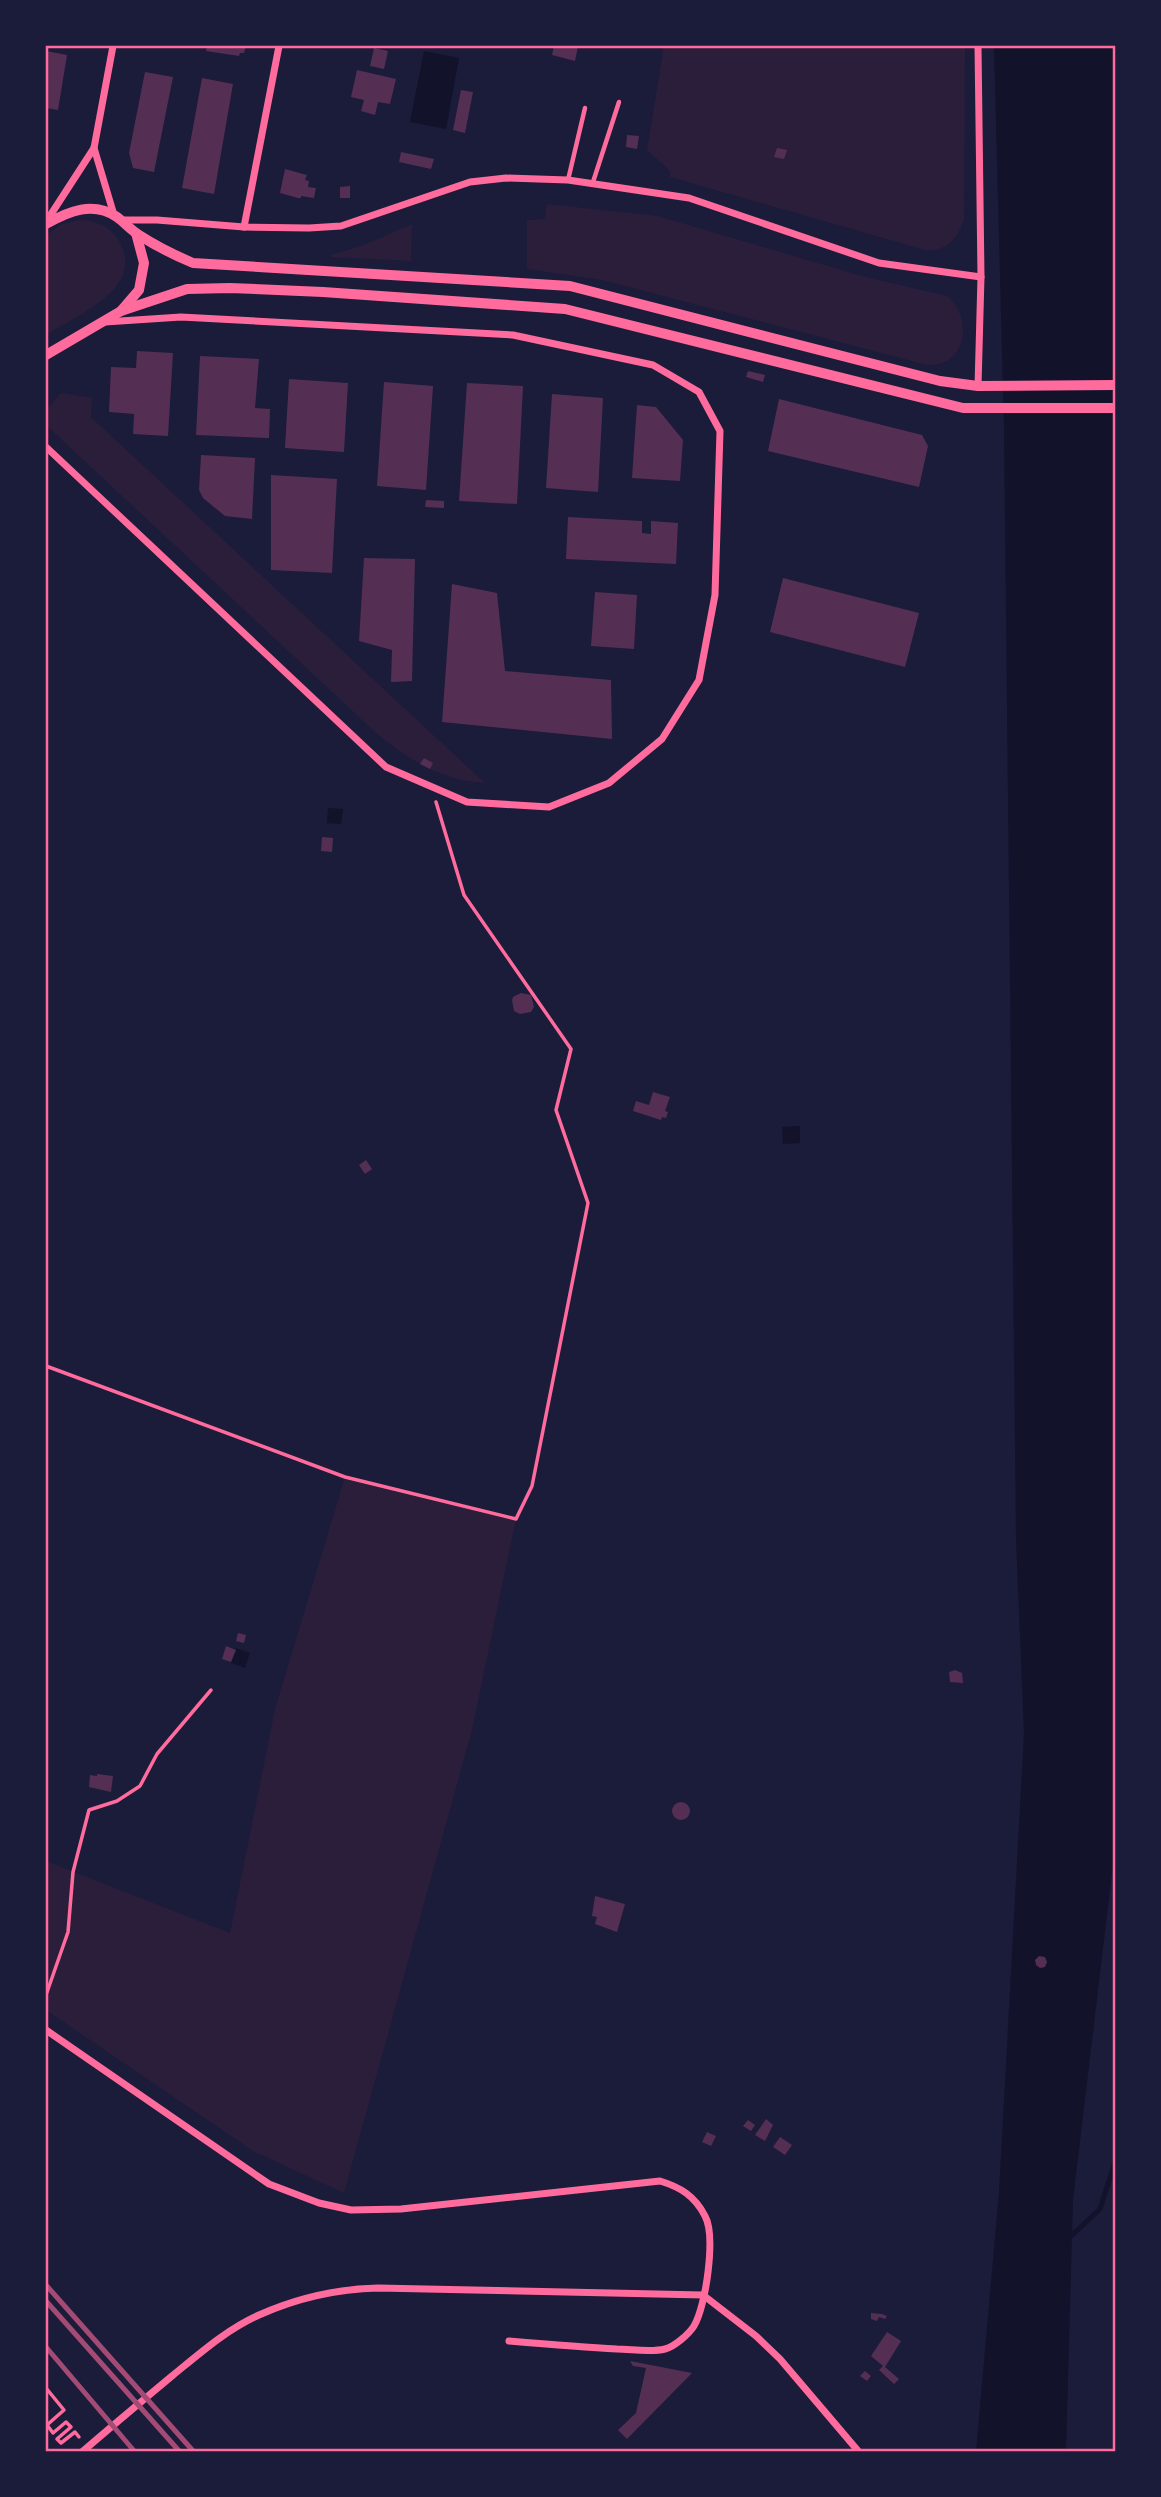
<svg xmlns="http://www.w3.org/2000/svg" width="1161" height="2497" font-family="'Roboto Condensed',sans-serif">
<rect width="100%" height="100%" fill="#1b1b3a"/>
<!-- green -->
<g fill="#2a1e3b">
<path d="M664 46H965L964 219C958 238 947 252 925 250L670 177V171L647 150Z"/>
<path d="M547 204 658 216 862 276 947 296C973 317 968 367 927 365L602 280 527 269V220L545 219Z"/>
<path d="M79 220C96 220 110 226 119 241 147 288 76 316 46 335V235L62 224Z"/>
<path d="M412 224 411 261 331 257V255L364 245Z"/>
<path d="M61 393 92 398 91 417 485 783C442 781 409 760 376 733L48 427 46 422V410Z"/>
<path d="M345 1477 516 1519 472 1730 344 2193 253 2151 46 2010V1861L230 1933 275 1709Z"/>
</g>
<!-- water -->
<g fill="#12122b">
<path d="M994 46H1115L1116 1839 1073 2200 1066 2451 976 2452 999 2192 1024 1734 1016 1539 1004 428Z"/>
<path d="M424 51 459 58 446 129 410 122Z"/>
<path d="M328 808 343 809 341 824 327 823Z"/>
<path d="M800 1126V1143L783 1144 782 1127Z"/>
<path d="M236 1648 250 1653 245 1668 231 1663Z"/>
</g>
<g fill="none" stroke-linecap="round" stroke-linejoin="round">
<!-- stream -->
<path stroke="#12122b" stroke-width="5" d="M1069 2238 1100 2209 1116 2159"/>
</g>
<!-- building -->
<g fill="#542f53">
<path d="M207 46H246L244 53H240L239 56 206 51Z"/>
<path d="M554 46H578L575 61 552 55Z"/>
<path d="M374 48 388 51 384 69 370 66Z"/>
<path d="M46 51 67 55 58 110 46 108Z"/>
<path d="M357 70 396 79 390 104 378 102 375 115 361 111 364 100 351 97Z"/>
<path d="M145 72 173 77 154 172 133 168 129 153Z"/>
<path d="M202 78 233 84 214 194 182 188Z"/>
<path d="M461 90 473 92 465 133 453 130Z"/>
<path d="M627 135 639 136 637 149 626 147Z"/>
<path d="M777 148 787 150 784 159 774 157Z"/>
<path d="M401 152 434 159 431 169 399 162Z"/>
<path d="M285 169 307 175 305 180 309 181 308 187 316 188 314 198 301 196V198H298L280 193Z"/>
<path d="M350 186V198H340V187Z"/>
<path d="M137 351 173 353 168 436 133 434 134 414 109 412 111 367 136 368Z"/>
<path d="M200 356 259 359 255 408 270 409 269 438 196 435Z"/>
<path d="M748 371 765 375 763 382 746 377Z"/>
<path d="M289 379 348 383 344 452 285 448Z"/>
<path d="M384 382 433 386 426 490 377 486Z"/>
<path d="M467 383 523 386 517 504 459 501Z"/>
<path d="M552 394 603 398 598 492 546 488Z"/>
<path d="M779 399 922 435 928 446 919 487 768 451Z"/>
<path d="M637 405 656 407 683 440 680 481 632 478Z"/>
<path d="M201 455 255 458 252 519 225 516 203 498 199 490Z"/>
<path d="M271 475 337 479 332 573 271 570Z"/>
<path d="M426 500 444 501V508L425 507Z"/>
<path d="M568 517 642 521V533L651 534V521L678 523 676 564 566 559Z"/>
<path d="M364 558 415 559 412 681 391 682 392 650 359 641Z"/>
<path d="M783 578 919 613 905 667 770 632Z"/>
<path d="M452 584 497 593 505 671 611 680 612 739 442 722Z"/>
<path d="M595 592 637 595 634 649 591 646Z"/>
<path d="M424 758 433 763 430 769 420 764Z"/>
<path d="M322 837 333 838 332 852 321 851Z"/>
<path d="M521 993 531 995 534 1007 531 1012 520 1014 514 1011 512 1000 513 997Z"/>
<path d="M653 1092 670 1097 665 1111 668 1112 666 1118 662 1117 661 1120 633 1111 636 1101 649 1105Z"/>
<path d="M366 1160 372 1169 365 1174 359 1165Z"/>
<path d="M238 1633 246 1635 244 1643 236 1641Z"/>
<path d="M226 1646 236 1650 231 1662 222 1659Z"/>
<path d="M955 1670 962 1673 963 1683 950 1682 949 1672Z"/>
<path d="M97 1774 113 1776 111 1792 89 1787 90 1775 97 1776Z"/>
<circle cx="681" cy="1811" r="9"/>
<path d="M595 1896 625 1904 617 1932 595 1924 597 1917 592 1916Z"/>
<path d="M1039 1956 1045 1957 1047 1962 1045 1967 1040 1968 1036 1965 1035 1960Z"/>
<path d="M766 2119 773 2125 765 2141 755 2135Z"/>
<path d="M748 2120 755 2125 751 2131 743 2126Z"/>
<path d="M707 2132 716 2136 711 2146 702 2142Z"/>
<path d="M780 2137 792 2145 785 2155 773 2147Z"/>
<path d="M871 2313 882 2314 887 2316 885 2319 879 2317 877 2321 871 2319Z"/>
<path d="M887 2332 901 2341 885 2367 899 2379 894 2384 879 2370 883 2366 871 2356Z"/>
<path d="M630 2361 692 2373 627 2439 618 2430 636 2413 646 2368 633 2366Z"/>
<path d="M865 2371 871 2376 867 2381 860 2376Z"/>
</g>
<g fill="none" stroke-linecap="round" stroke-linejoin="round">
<!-- path -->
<g stroke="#ff6b9d" stroke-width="3.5">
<path d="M46 1366 345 1477 516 1519 532 1486 588 1203 556 1110 571 1049 464 895 436 802"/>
<path d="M46 1995 68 1932 73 1872 89 1810 117 1801 140 1786 157 1754 211 1690"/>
<path d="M46 2388 64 2410 47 2425 53 2433 66 2422 71 2427 57 2439 61 2443 75 2432 79 2437"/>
</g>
<!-- service -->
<g stroke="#ff6b9d" stroke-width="4.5">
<path d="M568 180 585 108"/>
<path d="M593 182 619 102"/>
</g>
<!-- minor -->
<g stroke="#ff6b9d" stroke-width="7">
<path d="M94 148 114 215"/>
<path d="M121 220H157L244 227 309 228 341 226 470 182 506 178 568 180 689 198 879 263 981 277"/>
<path d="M46 222 94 148 113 46"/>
<path d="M244 227 279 46"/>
<path d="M978 386 981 277 978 46"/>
<path d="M46 447 386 767 467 802 549 807 609 783 662 739 699 680 715 595 720 431 699 392 653 365 513 335 181 317 105 322"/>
<path d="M46 2030 269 2184 319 2203 351 2210 401 2209 660 2181C680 2187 695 2196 705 2216 716 2236 706 2306 694 2326 689 2334 674 2347 665 2349 650 2353 631 2349 617 2349 581 2347 545 2344 509 2341"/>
<path d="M82 2452C112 2426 142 2401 172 2376 199 2354 227 2329 259 2315 297 2298 337 2289 378 2288L703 2295 756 2336 780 2359 859 2452"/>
</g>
<!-- tertiary -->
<g stroke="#ff6b9d" stroke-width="10">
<path d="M46 224C69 211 93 201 117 217 125 223 131 230 139 235 156 246 174 255 193 263L570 286 940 381 978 386 1116 385"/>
<path d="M121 311 139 290 144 263 136 233"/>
<path d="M46 355 121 311 187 289 230 288 323 292 565 309 963 408H1116"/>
</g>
<!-- rail -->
<g stroke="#a44b75" stroke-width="5">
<path d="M46 2285 194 2452"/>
<path d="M46 2301 180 2452"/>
<path d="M46 2347 135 2452"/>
</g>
</g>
<!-- border -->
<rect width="1161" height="2497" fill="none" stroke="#1b1b3a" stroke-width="94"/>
<rect x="47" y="47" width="1067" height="2403" fill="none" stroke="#ff6b9d" stroke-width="2.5"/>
</svg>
